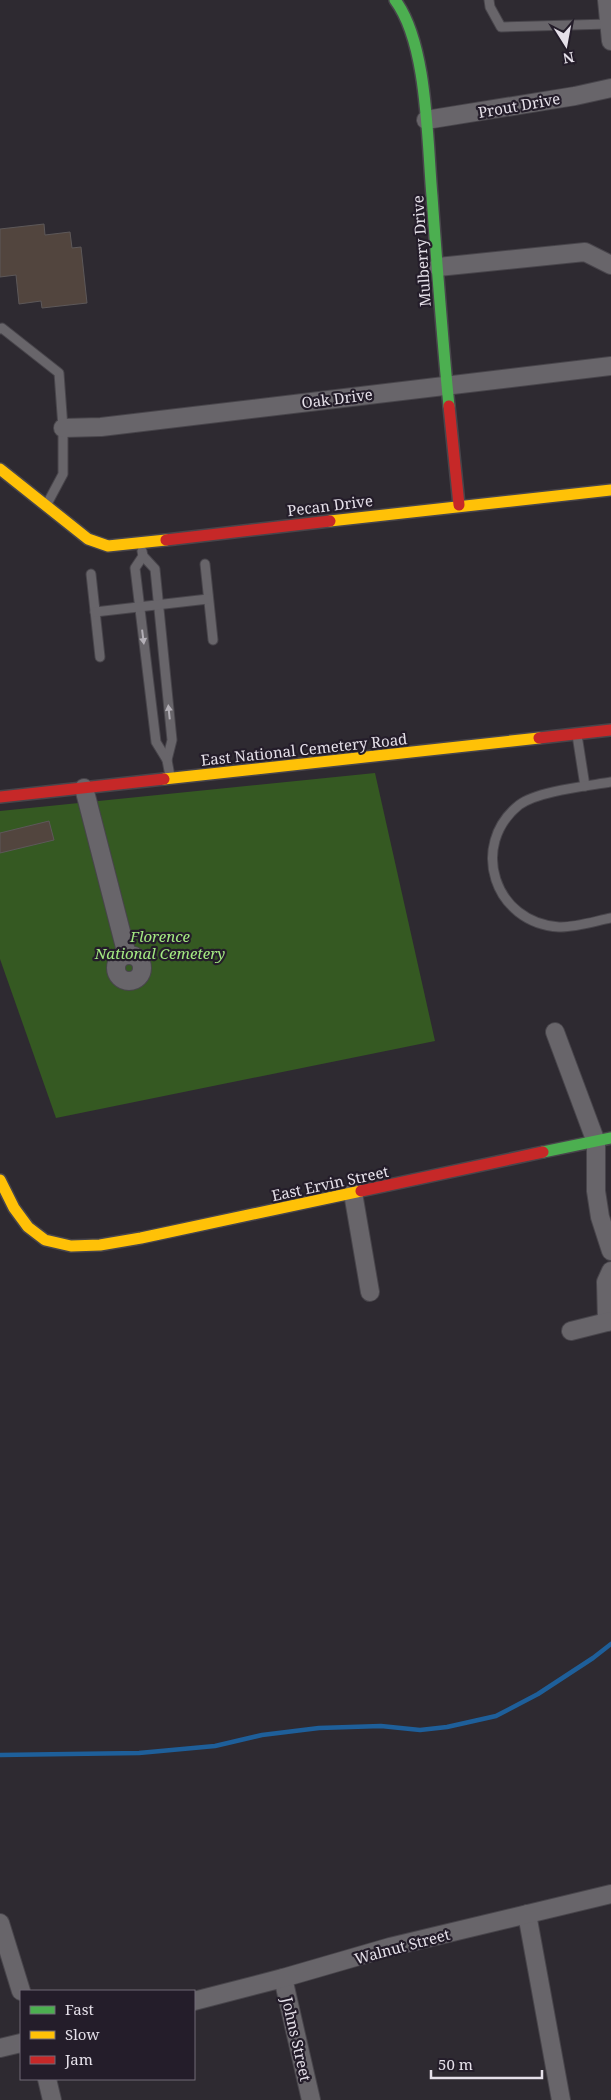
<svg xmlns="http://www.w3.org/2000/svg" width="611" height="2100" font-family="'Noto Serif',serif">
<rect width="100%" height="100%" fill="#2e2a31"/>
<!-- green -->
<path fill="#355922" d="M375 773 435 1041 56 1118 0 959V811Z"/>
<g fill="none" stroke-linecap="round" stroke-linejoin="round">
<!-- stream -->
<path stroke="#1e5f9a" stroke-width="4.5" d="M0 1755 139 1753 215 1746 262 1735 319 1728 381 1726 420 1730 447 1727 496 1716 538 1694 593 1658 611 1644"/>
</g>
<!-- building -->
<g fill="#52453e" stroke="#5d5859">
<path d="M44 224 45 235 70 232 72 248 81 247 87 303 42 308 41 301 19 304 16 275 0 277V229Z"/>
<path d="M49 821 54 840 0 853V833Z"/>
</g>
<g fill="none" stroke-linecap="round" stroke-linejoin="round">
<defs>
<g id="lane">
<path d="M489 0 490 7 501 27 609 24"/>
<path d="M0 329 2 328 59 373 63 428V474L47 504"/>
<path d="M142 551 143 556 155 569 172 740 167 760"/>
<path d="M143 556 135 568 156 742 167 760 170 776"/>
<path d="M205 564 213 640"/>
<path d="M91 574 100 657"/>
<path d="M95 612 208 599"/>
<path d="M577 735 585 786"/>
<path d="M611 782C588 786 537 791 519 805 469 845 494 923 559 927 573 928 596 921 611 918"/>
</g>
<g id="street">
<path d="M607 0 611 41"/>
<path d="M426 120 575 96 611 88"/>
<path d="M438 267 585 252 611 265"/>
<path d="M63 428 101 427 611 366"/>
<path d="M84 788 127 955"/>
<circle cx="129" cy="968" r="13"/>
<path d="M555 1032 596 1142V1191L600 1217 611 1251"/>
<path d="M353 1193 370 1292"/>
<path d="M607 1322 606 1282 611 1271"/>
<path d="M571 1331 611 1321"/>
<path d="M527 1914 561 2100"/>
<path d="M0 1923 21 1991"/>
<path d="M283 1978 311 2100"/>
<path d="M194 2001 283 1978 390 1947 611 1894"/>
<path d="M0 2048 21 2043"/>
<path d="M47 2079 52 2100"/>
</g>
<g id="fast">
<path d="M395 0C428 44 427 141 432 196 437 266 442 336 449 406"/>
<path d="M543 1152 611 1138"/>
</g>
<g id="slow">
<path d="M0 469 88 539 108 546 166 540"/>
<path d="M330 521 611 490"/>
<path d="M164 779 539 738"/>
<path d="M0 1180 14 1208 28 1227 45 1240 71 1246 100 1245 141 1238 361 1191"/>
</g>
<g id="jam">
<path d="M449 406 459 505"/>
<path d="M166 540 330 521"/>
<path d="M539 738 611 730"/>
<path d="M0 797 164 779"/>
<path d="M361 1191 543 1152"/>
</g>
</defs>
<!-- lane casing -->
<use href="#lane" stroke="#48454b" stroke-width="11"/>
<!-- street casing -->
<use href="#street" stroke="#48454b" stroke-width="20"/>
<!-- fast casing -->
<use href="#fast" stroke="#48454b" stroke-width="14"/>
<!-- slow casing -->
<use href="#slow" stroke="#48454b" stroke-width="14"/>
<!-- jam casing -->
<use href="#jam" stroke="#48454b" stroke-width="14"/>
<!-- lane -->
<use href="#lane" stroke="#68656a" stroke-width="9"/>
<!-- street -->
<use href="#street" stroke="#68656a" stroke-width="18"/>
<!-- fast -->
<use href="#fast" stroke="#4caf50" stroke-width="11"/>
<!-- slow -->
<use href="#slow" stroke="#ffc107" stroke-width="11"/>
<!-- jam -->
<use href="#jam" stroke="#c62828" stroke-width="11"/>
</g>
<!-- one-way arrows -->
<defs><path id="oneway-solid" d="M-6-.8H1V-3.2L6.5 0L1 3.2V.8H-6Z" transform="scale(1.25)"/></defs>
<g fill="#b3afb6">
<use href="#oneway-solid" transform="translate(143 637) rotate(83)"/>
<use href="#oneway-solid" transform="translate(169 712) rotate(-96)"/>
</g>
<g text-anchor="middle" dominant-baseline="central" stroke-width="4.5" stroke-linejoin="round" paint-order="stroke">
<!-- street labels -->
<g font-size="15" fill="#e5e0e9" stroke="#241d2a">
<text transform="translate(519 105) rotate(-10)">Prout Drive</text>
<text transform="translate(421 251) rotate(-94)">Mulberry Drive</text>
<text transform="translate(337 398) rotate(-7)">Oak Drive</text>
<text transform="translate(330 505) rotate(-7)">Pecan Drive</text>
<text transform="translate(304 749) rotate(-6)">East National Cemetery Road</text>
<text transform="translate(330 1183) rotate(-12)">East Ervin Street</text>
<text transform="translate(402 1946) rotate(-15)">Walnut Street</text>
<text transform="translate(297 2039) rotate(77)">Johns Street</text>
</g>
<!-- park labels -->
<g font-size="15" font-style="italic" fill="#a4ea82" stroke="#241d2a">
<text x="160" y="936">Florence<tspan x="160" dy="17">National Cemetery</tspan></text>
</g>
</g>
<!-- legend -->
<rect x="20" y="1990" width="175" height="90" fill="#241d2a" stroke="#716b76"/>
<rect x="30" y="2006" width="25" height="8" fill="#4caf50" stroke="#716b76"/>
<text x="65" y="2015" font-size="15" fill="#e5e0e9">Fast</text>
<rect x="30" y="2031" width="25" height="8" fill="#ffc107" stroke="#716b76"/>
<text x="65" y="2040" font-size="15" fill="#e5e0e9">Slow</text>
<rect x="30" y="2056" width="25" height="8" fill="#c62828" stroke="#716b76"/>
<text x="65" y="2065" font-size="15" fill="#e5e0e9">Jam</text>
<!-- north arrow -->
<g transform="translate(566 45) rotate(169)" stroke="#241d2a" stroke-width="4" paint-order="stroke">
<path d="M0-4L9 19L0 12L-9 19Z" fill="#e5e0e9"/>
<text y="-8" font-size="14" font-weight="bold" text-anchor="middle" fill="#e5e0e9">N</text>
</g>
<!-- scale -->
<path d="M431 2070v8h111v-8" fill="none" stroke="#e5e0e9" stroke-width="2.5"/>
<text x="438" y="2070" font-size="15" fill="#e5e0e9" stroke="#241d2a" stroke-width="4" paint-order="stroke">50 m</text>
</svg>
